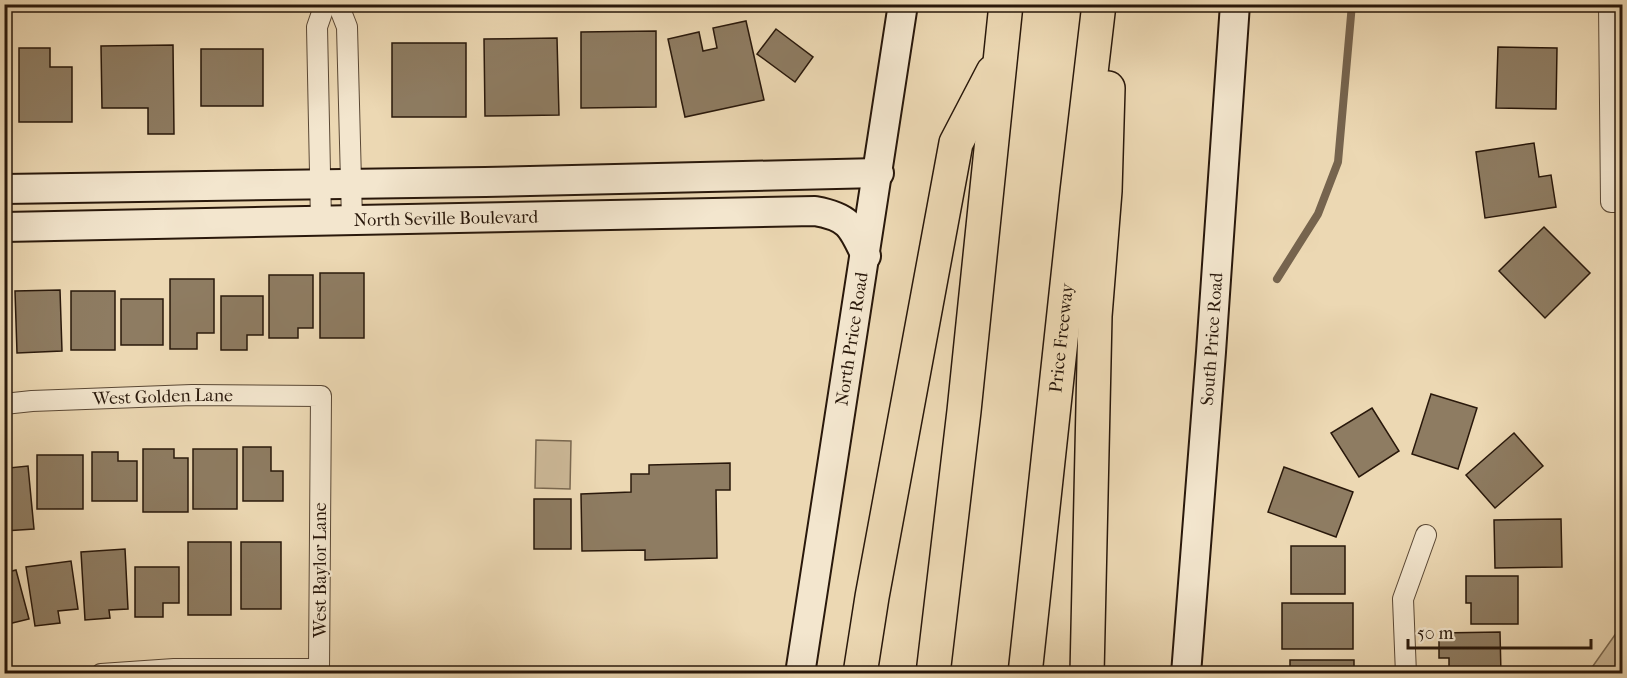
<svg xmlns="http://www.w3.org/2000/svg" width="1627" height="678" font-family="'IM FELL French Canon',serif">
<rect width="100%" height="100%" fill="#ecd8b3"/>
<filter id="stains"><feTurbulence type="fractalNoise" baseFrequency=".00333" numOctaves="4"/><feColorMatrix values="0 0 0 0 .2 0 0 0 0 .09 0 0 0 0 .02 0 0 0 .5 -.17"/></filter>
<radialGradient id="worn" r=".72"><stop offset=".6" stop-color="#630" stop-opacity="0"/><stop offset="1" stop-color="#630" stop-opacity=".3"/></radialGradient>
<!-- green -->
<g fill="#cbb796" stroke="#7a6850" stroke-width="1.5">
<path d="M536 440 571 441 570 489 535 488Z"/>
<path d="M1622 574V673H1588L1617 632Z"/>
</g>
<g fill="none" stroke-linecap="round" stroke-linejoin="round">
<!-- stream -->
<path stroke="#76644e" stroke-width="8" d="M1277 279 1318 214 1338 162 1352 4"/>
</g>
<!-- building -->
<g fill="#8e7c62" stroke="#29180b" stroke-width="1.5">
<path d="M759 4H840V7L759 6Z"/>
<path d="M746 21 764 100 685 117 668 39 699 32 703 51 717 48 713 28Z"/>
<path d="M776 29 813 57 795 82 757 54Z"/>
<path d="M656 31V107L581 108V32Z"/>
<path d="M557 38 559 115 485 116 484 39Z"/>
<rect x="392" y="43" width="74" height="74"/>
<path d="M173 45 174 134H148V108H102L101 46Z"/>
<path d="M1498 47 1557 48 1556 109 1496 108Z"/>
<path d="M19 48H50V67H72V122H19Z"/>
<rect x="201" y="49" width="62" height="57"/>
<path d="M1534 143 1539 177 1551 175 1556 207 1485 218 1476 152Z"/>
<path d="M1544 227 1590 273 1545 318 1499 271Z"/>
<rect x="320" y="273" width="44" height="65"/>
<path d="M269 275H313V328H298V338H269Z"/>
<path d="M170 279H214V333H197V349H170Z"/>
<path d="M60 290 62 351 17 353 15 291Z"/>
<rect x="71" y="291" width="44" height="59"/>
<path d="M221 296H263V335H247V350H221Z"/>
<rect x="121" y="299" width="42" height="46"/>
<path d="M4 305 9 339H4Z"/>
<path d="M1431 394 1477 408 1458 469 1412 454Z"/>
<path d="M1372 408 1399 451 1359 477 1331 433Z"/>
<path d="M1514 433 1543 466 1495 508 1466 475Z"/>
<path d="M243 447H271V471H283V501H243Z"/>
<path d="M143 449H174V458H188V512H143Z"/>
<rect x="193" y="449" width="44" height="60"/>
<path d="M92 452H118V461H137V501H92Z"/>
<rect x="37" y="455" width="46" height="54"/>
<path d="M8 456 9 468 28 466 34 529 4 531V457Z"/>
<path d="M730 463V490H716L717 558 645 560V550L582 551 581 494 631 492V474H649V465Z"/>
<path d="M1284 467 1353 492 1336 537 1268 512Z"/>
<rect x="534" y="499" width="37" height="50"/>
<path d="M1561 519 1562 567 1495 568 1494 520Z"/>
<rect x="188" y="542" width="43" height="73"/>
<rect x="241" y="542" width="40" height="67"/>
<rect x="1291" y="546" width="54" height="48"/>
<path d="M125 549 128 609 109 610 110 618 85 620 81 552Z"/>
<path d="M71 561 78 609 58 611 60 623 35 626 26 567Z"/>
<path d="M135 567H179V603H163V617H135Z"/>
<path d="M16 570 29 619 4 625V573Z"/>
<path d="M1466 576H1518V624H1471V603H1466Z"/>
<rect x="1282" y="603" width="71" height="46"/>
<path d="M1500 632 1501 674H1449V658H1439V633Z"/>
<rect x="1290" y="660" width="64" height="14"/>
</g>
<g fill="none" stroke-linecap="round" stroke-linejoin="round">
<defs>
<g id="street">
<path d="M338 4 347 27 352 220"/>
<path d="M1609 4 1611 202H1622"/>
<path d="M321 221 317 27 325 4"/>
<path id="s1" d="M4 404 32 401 192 395 321 396 319 669H174L101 674"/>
<path d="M1406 674 1403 599 1426 535"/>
</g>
<g id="secondary">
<path d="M4 189 485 182 879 173"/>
<path id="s2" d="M4 227 815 211C849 217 852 226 866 256"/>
<path id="s3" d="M800 674 903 4"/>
<path id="s4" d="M1186 674 1211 352 1235 4"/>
</g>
<g id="highway">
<path d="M860 674 872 597 956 143 993 72"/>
<path d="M933 674 964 411 1006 4"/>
<path id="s5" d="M1025 674 1077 192 1099 4"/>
<path d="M1087 674 1095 316 1105 191 1108 88"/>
</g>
</defs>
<!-- street casing -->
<use href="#street" stroke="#5a4835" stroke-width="22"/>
<!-- secondary casing -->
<use href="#secondary" stroke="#29180b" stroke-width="32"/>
<!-- highway casing -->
<use href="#highway" stroke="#29180b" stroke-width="36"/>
<!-- street -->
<use href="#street" stroke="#f3e6ce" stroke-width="20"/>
<!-- secondary -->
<use href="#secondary" stroke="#f3e6ce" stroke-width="28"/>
<!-- highway -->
<use href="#highway" stroke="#ecd8b3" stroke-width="33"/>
</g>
<g text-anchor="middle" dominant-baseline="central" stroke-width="5" stroke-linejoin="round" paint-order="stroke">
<!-- street labels -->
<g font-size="18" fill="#29180b" stroke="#f3e6ce">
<text stroke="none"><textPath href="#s2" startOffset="442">North Seville Boulevard</textPath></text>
<text stroke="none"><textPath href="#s3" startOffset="339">North Price Road</textPath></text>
<text stroke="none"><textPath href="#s5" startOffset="338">Price Freeway</textPath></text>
<text stroke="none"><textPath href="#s4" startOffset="336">South Price Road</textPath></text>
<text stroke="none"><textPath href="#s1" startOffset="159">West Golden Lane</textPath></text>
<text transform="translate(320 570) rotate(-90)">West Baylor Lane</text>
</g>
</g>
<!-- margin -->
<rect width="1627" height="678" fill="none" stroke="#ecd8b3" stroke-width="24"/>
<rect x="6" y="6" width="1615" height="666" fill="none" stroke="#29180b" stroke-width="3"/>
<rect x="12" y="12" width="1603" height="654" fill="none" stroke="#29180b" stroke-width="1.5"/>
<!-- scale -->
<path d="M1408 639v9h183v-9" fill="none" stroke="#29180b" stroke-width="3"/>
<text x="1417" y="639" font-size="18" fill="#29180b" stroke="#f3e6ce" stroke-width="4.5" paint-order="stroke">50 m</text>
<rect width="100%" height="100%" filter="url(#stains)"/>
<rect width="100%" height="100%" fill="url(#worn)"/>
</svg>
